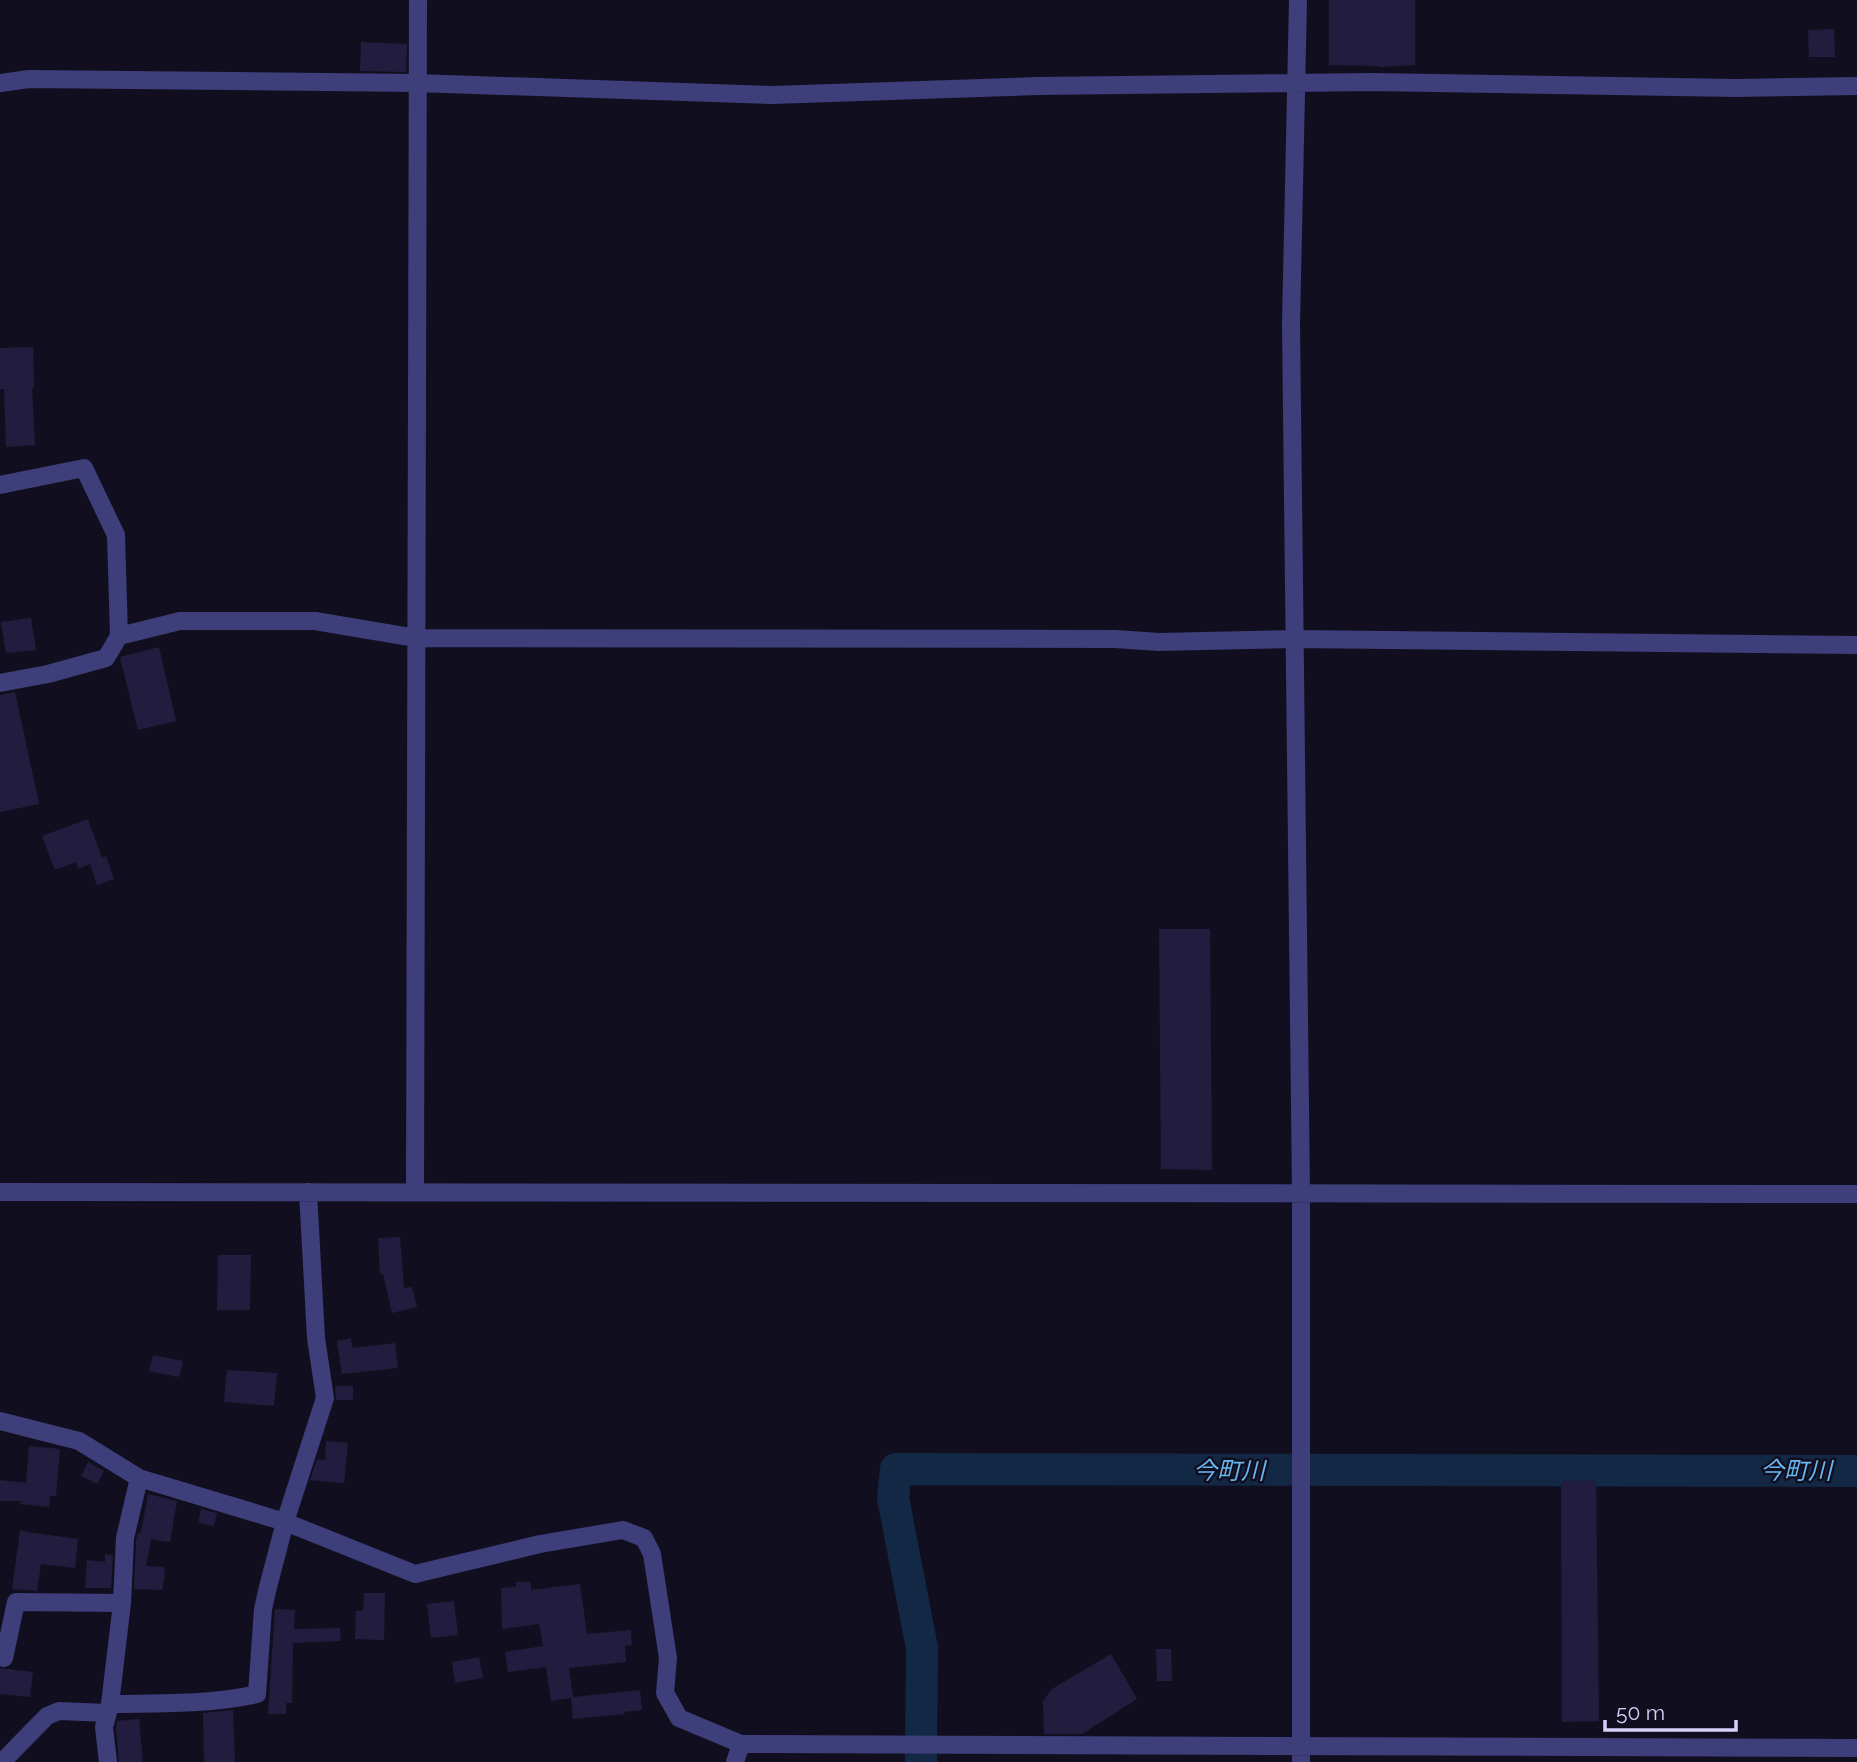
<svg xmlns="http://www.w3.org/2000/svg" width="1857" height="1762" viewBox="0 0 1857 1762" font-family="Raleway,'Noto Sans JP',sans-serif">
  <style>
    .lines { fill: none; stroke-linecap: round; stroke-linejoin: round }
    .river { stroke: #132844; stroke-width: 32 }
    .building { fill: #221d3e }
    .minor { stroke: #3e3e7a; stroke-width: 18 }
    .labels { text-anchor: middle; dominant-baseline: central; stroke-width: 5; stroke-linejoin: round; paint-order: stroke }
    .water-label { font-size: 24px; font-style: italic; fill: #69b7f1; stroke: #110f1f }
  </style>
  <rect width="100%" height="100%" fill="#110f1f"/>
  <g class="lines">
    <path class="river" d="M921 1762 922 1648 893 1498 896 1469 1857 1471"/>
  </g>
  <path class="building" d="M1329 0H1415V65L1379 67V66L1329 65Z
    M1834 29 1835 57H1809L1808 30Z
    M361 42 407 44 406 72 360 71Z
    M33 347 34 388H32L35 445 6 447 4 389H0V348Z
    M31 618 36 650 6 653 1 622Z
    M159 647 176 721 138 730 120 657Z
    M15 692 39 804 0 812V695Z
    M88 819 102 858 106 856 114 879 97 885 90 864 78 869 76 862 55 870 42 836Z
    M1159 929H1210L1212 1170 1161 1169Z
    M400 1237 404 1288 412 1287 417 1307 392 1313 383 1274H380L378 1238Z
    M218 1255H251L250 1310H217Z
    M351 1338 352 1348 395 1343 398 1368 342 1374 337 1341Z
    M153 1355 183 1361 179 1377 149 1371Z
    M227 1370 277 1373 274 1406 224 1402Z
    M335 1386H353V1400H336Z
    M326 1441 348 1443 344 1483 310 1480 317 1459 325 1460Z
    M29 1446 60 1449 56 1496H50L49 1507 20 1504 21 1501H0V1480L26 1483Z
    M88 1462 104 1471 97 1484 81 1476Z
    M1596 1480 1599 1721 1562 1722 1561 1481Z
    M148 1494 177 1501 170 1542 151 1539 146 1566 164 1567 165 1574 162 1590 134 1589 136 1540 138 1533H141Z
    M201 1509 217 1513 214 1526 198 1523Z
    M20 1531 78 1539 75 1568 41 1564 37 1591 12 1589Z
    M105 1554 113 1555 111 1588H85L87 1560 105 1562Z
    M516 1582H531V1590L580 1584 587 1634 631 1630 632 1645 625 1646 626 1662 569 1668 573 1697 640 1690 642 1710 624 1712 625 1714 573 1719 571 1698 551 1701 546 1667 508 1672 505 1652 543 1646 539 1624 502 1629 501 1588 516 1587Z
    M364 1593H385L384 1640 355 1639 356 1611H363Z
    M454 1601 458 1635 431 1638 427 1604Z
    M275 1609 295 1610 294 1629 340 1628 341 1641 293 1643 292 1703H286V1714H268Z
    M1156 1649H1171L1172 1681H1157Z
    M1111 1654 1137 1699 1082 1734H1044L1043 1701 1052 1689Z
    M479 1657 483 1678 455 1683 452 1662Z
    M0 1668 33 1672 30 1697 0 1694Z
    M233 1710 235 1762H204L203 1713Z
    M139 1719 143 1762H119L116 1728 117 1721Z"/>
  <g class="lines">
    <path class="minor" d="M1298 0 1291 324 1301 1193V1762
      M0 83 29 79 417 83 772 95 1037 86 1372 82 1736 88 1857 86
      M0 485 84 468 116 535 119 636 180 621H315L416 638 1115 639 1159 642 1296 639 1857 645
      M0 683 48 674 106 658 119 636
      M0 1192 1857 1194
      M415 1192 418 0
      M0 1421 79 1441 139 1478 285 1522 415 1574 540 1544 623 1530 644 1538 652 1554 668 1658 665 1693 679 1718 741 1744 1857 1748
      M4 1658 16 1602 122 1603
      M110 1704 122 1603 125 1538 139 1478
      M2 1762 47 1716 59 1711 108 1713
      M108 1762 104 1727 110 1704C159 1703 210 1705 257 1694L263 1609 268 1587 285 1522 325 1398 316 1338 308 1192
      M735 1762 741 1744"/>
  </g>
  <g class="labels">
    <g class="water-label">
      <text x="1229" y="1470">今町川</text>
      <text x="1796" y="1470">今町川</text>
    </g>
  </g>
  <path d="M1605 1720v10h131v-10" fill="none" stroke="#d4d1fb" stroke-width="3.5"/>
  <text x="1616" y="1720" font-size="21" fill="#d4d1fb" stroke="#110f1f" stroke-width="5" paint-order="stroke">50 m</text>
</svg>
